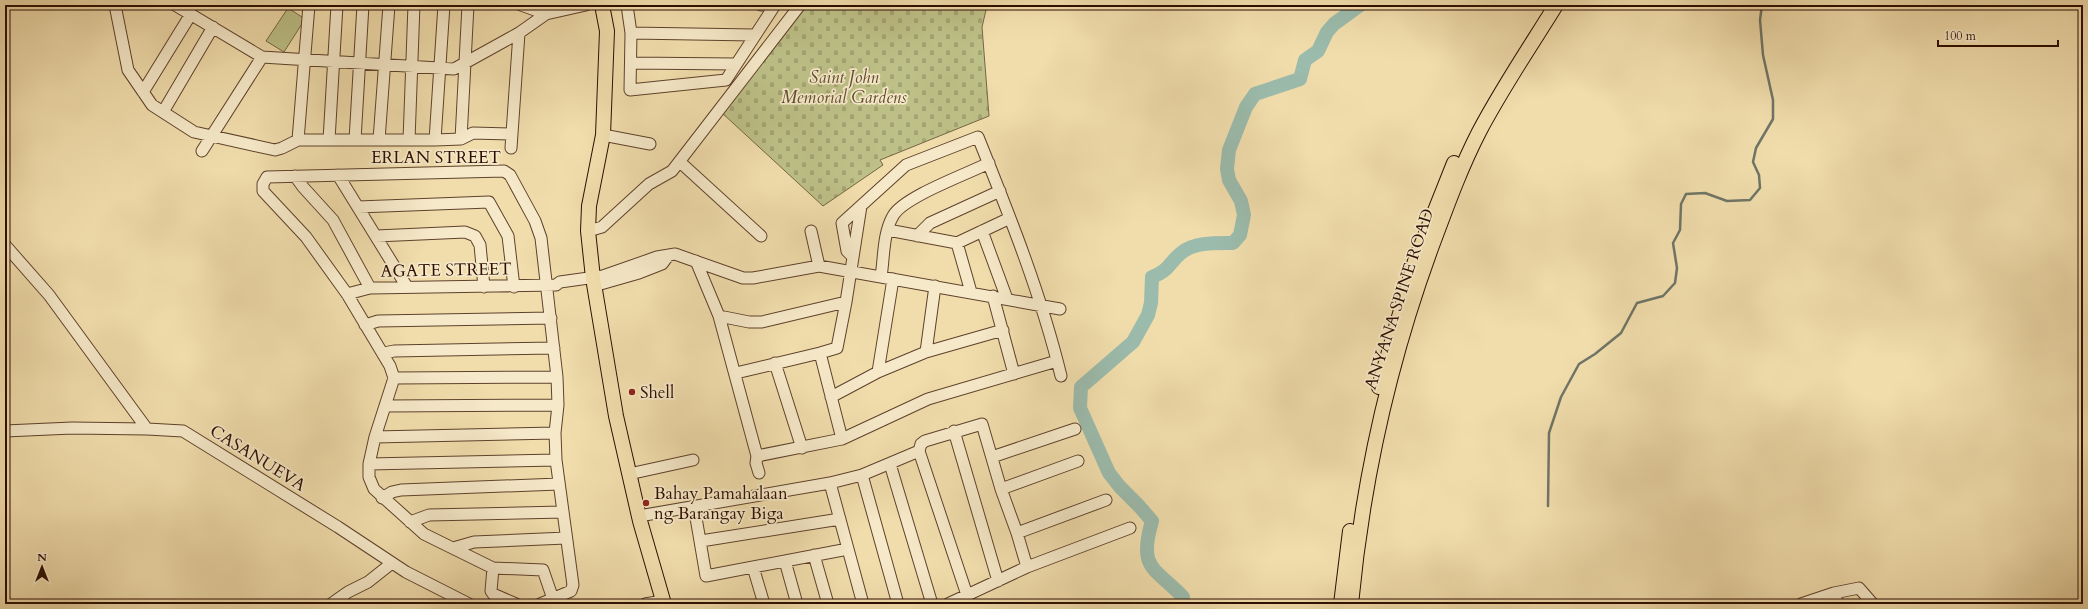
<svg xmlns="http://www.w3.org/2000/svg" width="2088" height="609" viewBox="0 0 2088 609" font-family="Cardo,serif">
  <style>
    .cemetery { fill: url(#cemetery-stones); stroke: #756644 }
    .garden { fill: #bdc087; stroke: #756644 }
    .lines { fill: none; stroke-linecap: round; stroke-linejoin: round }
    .stream { stroke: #6f7567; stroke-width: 2.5 }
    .river { stroke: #9bbbac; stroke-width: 14 }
    .minor-casing { stroke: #5e412b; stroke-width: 13 }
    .major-casing { stroke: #2d0d00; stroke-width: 16 }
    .minor { stroke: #f6e9c9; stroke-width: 11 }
    .major { stroke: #f1ddac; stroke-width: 14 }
    .poi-dot { fill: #8f2418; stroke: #f6e9c9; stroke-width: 1.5 }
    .labels { text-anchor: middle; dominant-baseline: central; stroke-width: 3.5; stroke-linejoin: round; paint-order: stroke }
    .park-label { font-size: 17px; font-style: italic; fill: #5f4c2f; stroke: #f6e9c9 }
    .street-label { font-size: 17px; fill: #2d0d00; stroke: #f6e9c9 }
    .poi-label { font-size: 17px; fill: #2d0d00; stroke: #f6e9c9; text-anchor: start }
  </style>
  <defs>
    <pattern id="cemetery-stones" width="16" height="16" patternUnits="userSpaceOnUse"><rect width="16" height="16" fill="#bdc087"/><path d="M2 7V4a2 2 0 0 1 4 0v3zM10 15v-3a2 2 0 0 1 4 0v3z" fill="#a3a473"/></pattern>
  </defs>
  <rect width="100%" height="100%" fill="#f1ddac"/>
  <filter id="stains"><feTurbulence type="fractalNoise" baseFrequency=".005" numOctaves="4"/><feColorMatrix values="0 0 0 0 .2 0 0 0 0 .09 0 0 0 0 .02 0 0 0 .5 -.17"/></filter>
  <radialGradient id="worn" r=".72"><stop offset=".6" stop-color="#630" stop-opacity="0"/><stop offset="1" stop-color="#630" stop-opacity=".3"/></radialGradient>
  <path class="cemetery" d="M802 5H971L986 10 982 27 989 116 880 160 883 165 823 206 721 112Z"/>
  <path class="garden" d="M288 8 305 19 284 52 266 41Z"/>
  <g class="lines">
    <path class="stream" d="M1548 506 1549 433 1561 397 1579 364 1595 354 1621 333 1637 303 1663 296 1675 283 1677 268 1673 243 1680 230 1681 204 1686 194 1705 193 1727 201 1750 200 1760 188 1759 175 1753 162 1756 148 1773 119V100L1763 55 1760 20 1762 5"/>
    <path class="river" d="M1184 604 1183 597C1154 567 1138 569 1152 521L1139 506 1120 487 1109 473 1080 408 1081 387 1133 342 1148 315 1151 303 1152 277C1169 271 1168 264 1181 253 1194 242 1216 243 1233 243L1240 235 1244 215 1241 201 1229 180 1227 169 1229 150 1246 107 1255 94 1300 79 1305 60 1318 51 1327 32 1334 24 1360 5"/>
    <defs>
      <path id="minor" d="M115 5 128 70 152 105 194 132 275 150 282 148 298 140H435L461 139 473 133 512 134
        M175 5 262 57 454 69 519 33 546 14 586 5
        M521 5 546 14
        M627 5 631 33 630 90 726 80 775 5
        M761 5H775
        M631 33 754 35
        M631 63 736 64
        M143 92 191 14
        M163 112 213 27
        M603 135 650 144
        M461 139 468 5
        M298 140 309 5
        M329 140 337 5
        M355 140 363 5
        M379 140 389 5
        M409 140 414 5
        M435 140 444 5
        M511 148 519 33
        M202 151 262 57
        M680 162 761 236
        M338 175 407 287
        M295 176 303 187 333 220 370 288
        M358 207 489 202 508 236 514 287
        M888 230 957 243
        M588 231 602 227 649 184 672 171 800 5
        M811 231 819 266
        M982 231 1007 299
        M376 236 465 232 475 236 480 245 484 287
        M917 236 930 223 1000 191
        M5 245 49 295 147 429
        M853 257 847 251 842 223 906 165 978 137C1009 214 1041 294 1061 376
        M696 261 719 316 757 456 842 439 928 399 1057 361
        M881 277C884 258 883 233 893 216 903 197 967 174 989 163
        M597 285 639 273 662 264 668 256
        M971 292 957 243 1010 218
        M347 294 370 288 556 285 560 282 603 276 657 257 675 254 743 278H753L819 266 1060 309
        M993 296 1014 374
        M719 316 749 322H762L846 302
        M365 325 378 321 551 318
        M926 352 935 286
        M384 353 394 351 554 348
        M820 353 842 439
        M775 363 802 448
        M878 372 893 279
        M736 373 820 353 837 348 846 302 861 206
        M394 378 557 377
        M831 397 878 372 926 352 1003 330
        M385 406 558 405
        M5 431 72 428 147 429 183 431 338 527 406 572 469 604
        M954 431 998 581
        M375 437 555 433
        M919 451 921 444 925 441 982 424 1001 489 1017 533 1027 567
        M757 456 756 463 759 473
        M992 457 1075 429
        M369 464 556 460
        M890 464 932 604
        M629 474 693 460
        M862 475 898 604
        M830 483 863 604
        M1001 489 1078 461
        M382 498 392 492 401 490 559 484
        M694 506 706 576 848 549
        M639 516 830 483 862 475 919 451 967 595
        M410 522 429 515 563 512
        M1017 533 1106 500
        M701 541 840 519
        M453 548 474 542 566 538
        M814 555 828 604
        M785 561 797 604
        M753 567 764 604
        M493 568 491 591 493 594 516 604
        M1834 593 1859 588 1873 604
        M331 604 348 592 368 582 392 563
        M540 604 571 591 573 585 556 460 555 433 558 405 557 377 541 238 535 221 510 175 504 171 267 177 263 184V191L306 237 347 294 390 366 394 378 375 437 369 464V477L374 489 424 534 493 568 543 570 553 599 554 604
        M645 604 663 601
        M948 604 1027 567 1130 528
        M1801 604 1834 593 1838 604"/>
      <path id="major" d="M602 5 607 31 603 135 589 206 588 231 593 278 616 416 640 521 664 604
        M1379 387 1415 261 1454 163
        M1341 604 1350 531
        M1351 604C1363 478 1391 354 1436 235 1449 200 1462 165 1479 132 1502 88 1530 47 1556 5"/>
    </defs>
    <use href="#minor" class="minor-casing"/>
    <use href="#major" class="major-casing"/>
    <use href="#minor" class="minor"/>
    <use href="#major" class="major"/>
  </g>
  <g class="poi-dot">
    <circle cx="632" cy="392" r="4"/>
    <circle cx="646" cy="503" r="4"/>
  </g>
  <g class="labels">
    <g class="park-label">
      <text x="844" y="77">Saint John<tspan x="844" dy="20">Memorial Gardens</tspan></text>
    </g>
    <g class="street-label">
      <text x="436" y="157">ERLAN STREET</text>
      <text transform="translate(446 270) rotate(-1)">AGATE STREET</text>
      <text transform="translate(1399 299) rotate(-72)">ANYANA SPINE ROAD</text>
      <text transform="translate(258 458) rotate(32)">CASANUEVA</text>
    </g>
    <g class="poi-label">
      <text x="640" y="392">Shell</text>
      <text x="654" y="493">Bahay Pamahalaan<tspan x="654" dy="20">ng Barangay Biga</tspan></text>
    </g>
  </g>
  <rect width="2088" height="609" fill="none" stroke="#f1ddac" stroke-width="20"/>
  <rect x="6" y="6" width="2076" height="597" fill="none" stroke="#2d0d00" stroke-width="2"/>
  <rect x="10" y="10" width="2068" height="589" fill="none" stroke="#2d0d00"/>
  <g transform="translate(42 567)" stroke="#f6e9c9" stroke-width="3" paint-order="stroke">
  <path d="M0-3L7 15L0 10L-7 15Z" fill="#2d0d00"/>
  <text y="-6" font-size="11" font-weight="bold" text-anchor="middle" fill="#2d0d00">N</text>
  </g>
  <path d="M1938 40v6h120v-6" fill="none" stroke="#2d0d00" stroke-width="2"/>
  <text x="1944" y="40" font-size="12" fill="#2d0d00" stroke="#f6e9c9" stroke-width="3" paint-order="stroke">100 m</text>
  <rect width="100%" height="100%" filter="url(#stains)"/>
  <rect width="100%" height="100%" fill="url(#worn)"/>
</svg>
